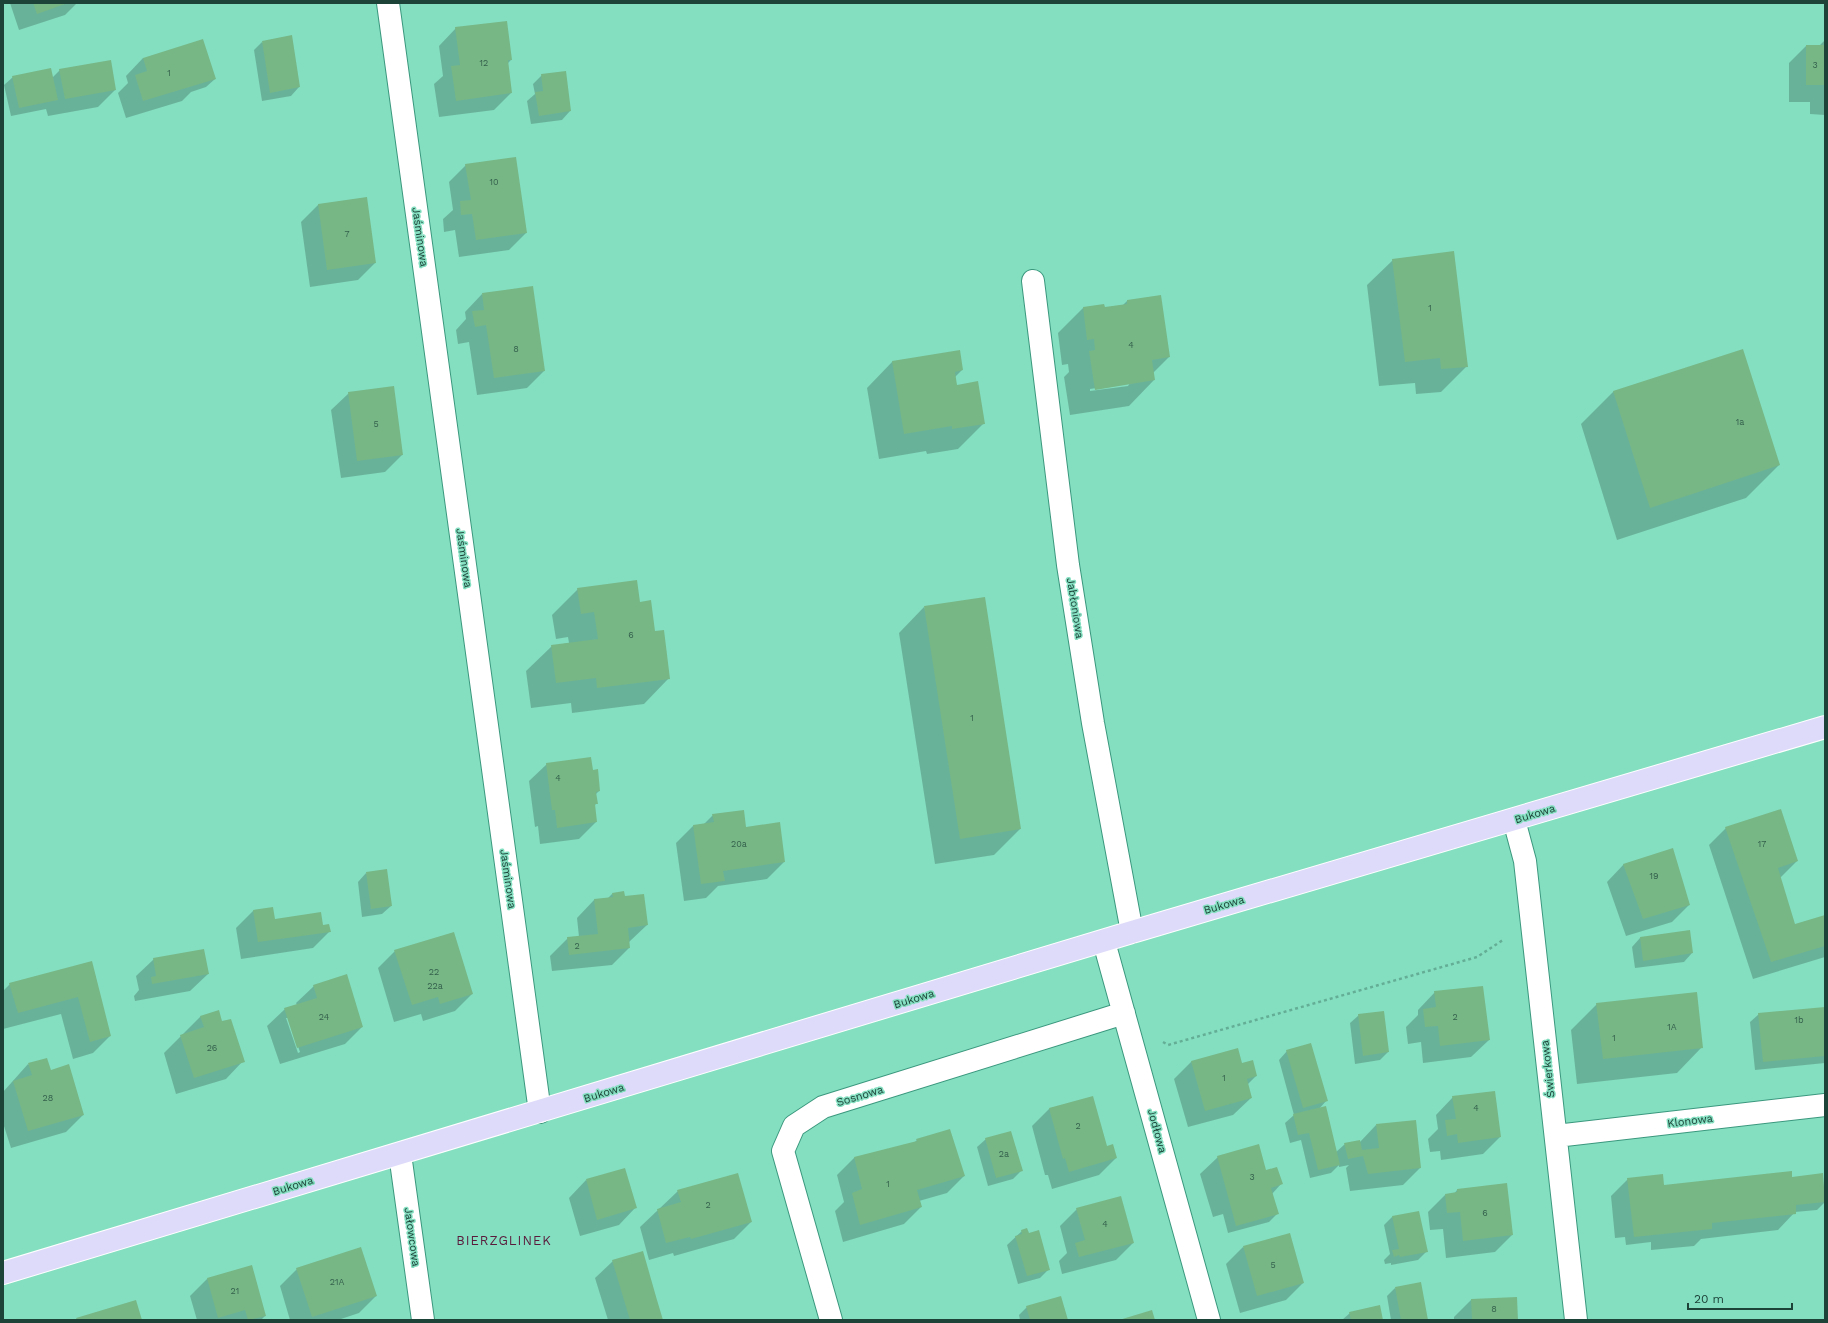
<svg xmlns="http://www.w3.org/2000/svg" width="1828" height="1323" viewBox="0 0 1828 1323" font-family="'Work Sans',sans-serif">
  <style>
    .shadow { fill: #0003; fill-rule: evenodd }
    .building { fill: #77b786 }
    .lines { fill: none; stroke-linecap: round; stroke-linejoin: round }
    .minor-casing { stroke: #3b987d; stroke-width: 24 }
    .major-casing { stroke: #fff; stroke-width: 24 }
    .path { stroke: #64ae96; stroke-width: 2.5; stroke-dasharray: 3 3; stroke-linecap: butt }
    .minor { stroke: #fff; stroke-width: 22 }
    .major { stroke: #dedafa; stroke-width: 22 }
    .labels { text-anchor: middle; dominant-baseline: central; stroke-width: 3; stroke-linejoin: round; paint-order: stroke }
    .number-label { font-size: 9px; fill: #34604c }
    .street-label { font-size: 11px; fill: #1d4338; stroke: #84dfc1 }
    .quarter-label { font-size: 13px; letter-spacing: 1px; fill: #591a3b; stroke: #84dfc1 }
  </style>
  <rect width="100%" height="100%" fill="#84dfc1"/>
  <path class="shadow" d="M10 3H77L65 15 19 30Z
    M456 28 511 60 507 64 511 93 494 110 439 117 434 84 443 76 439 46Z
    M1825 40V115L1810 114V102H1789V63L1806 46H1819Z
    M262 42 299 87 291 96 262 101 254 50Z
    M143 58 215 79 206 87 191 92 182 101 126 118 118 93 128 83 126 76Z
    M60 70 115 90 98 107 48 116 46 109 11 116 4 85 13 77 52 78Z
    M542 75 570 111 562 120 531 124 527 101 535 94 533 84Z
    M466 165 526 233 509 250 459 257 455 230 444 232 443 219 453 210 449 182Z
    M366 198 375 263 358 280 310 287 301 222 318 205Z
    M1393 260 1467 366 1441 392 1416 394 1415 383 1379 386 1367 285Z
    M482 294 544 371 527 388 477 395 469 342 458 344 456 330 466 319 465 312Z
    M1127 301 1169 357 1153 373 1154 380 1129 406 1070 415 1064 377 1069 372 1068 364 1062 365 1058 333 1083 308 1103 305 1104 308 1123 305ZM1130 383 1128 386 1090 391V389Z
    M959 351 962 370 955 377 956 386 984 423 958 449 927 454 926 451 879 459 867 388 892 362Z
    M1614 391 1779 465 1746 498 1617 540 1581 424Z
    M349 393 402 455 385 472 341 478 331 410Z
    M578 589 640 603 654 632 669 678 644 704 572 713 571 703 531 708 526 671 552 646 569 643 568 637 556 639 552 615Z
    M924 607 1020 829 994 855 935 864 899 633Z
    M547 764 592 771 599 791 595 795 596 804 594 806 596 822 579 839 540 844 538 826 535 827 529 781Z
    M713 815 745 828 784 862 767 879 718 886 706 898 684 901 676 843 693 826 703 825Z
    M1726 828 1797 861 1780 878 1794 925 1825 916V957L1753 979 1709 845Z
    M1624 864 1689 905 1672 922 1626 936 1607 882Z
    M366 873 391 906 382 914 362 917 358 882Z
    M612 894 624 897 647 925 629 942V948L612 965 552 971 550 956 568 938 579 937 577 918 594 900 607 899Z
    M272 908 274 920 322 926 330 931 313 948 241 959 236 928 253 911Z
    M1640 938 1692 953 1684 962 1635 968 1632 947Z
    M395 951 472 994 455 1011 423 1021 421 1014 394 1022 378 968Z
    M154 959 208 974 190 991 135 1001 134 996 139 990 136 976Z
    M91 963 110 1036 93 1053 73 1059 61 1014 3 1029V991L10 984Z
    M314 986 362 1027 345 1044 280 1064 267 1026 285 1009 297 1005 296 1003ZM286 1018H288L300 1052 298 1053Z
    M1435 992 1489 1040 1471 1057 1423 1063 1421 1042 1408 1044 1406 1027 1418 1015V1010Z
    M1597 1004 1702 1047 1677 1073 1577 1084 1571 1030Z
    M1825 1008V1063L1755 1070 1750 1022 1759 1014Z
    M1359 1015 1388 1052 1380 1060 1355 1064 1350 1023Z
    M201 1016 221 1023 243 1061 226 1079 176 1094 164 1053Z
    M1287 1051 1327 1100 1319 1109 1336 1152 1345 1144 1360 1142 1376 1125 1420 1168 1403 1185 1350 1191 1346 1168 1349 1165 1339 1167V1165L1331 1173 1310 1178 1301 1140 1290 1143 1285 1123 1294 1115 1279 1060Z
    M1191 1062 1242 1064 1256 1076 1247 1085 1251 1098 1233 1115 1188 1127 1174 1079Z
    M28 1064 83 1115 66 1132 11 1148 3 1123V1092Z
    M1092 1097 1106 1147 1116 1158 1099 1175 1052 1189 1048 1175H1045L1032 1126 1049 1109Z
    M1453 1097 1500 1137 1483 1154 1441 1160 1440 1151 1430 1152 1428 1139 1438 1129 1436 1115Z
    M986 1139 1021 1171 1013 1179 988 1186 977 1147Z
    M917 1140 964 1176 947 1193 919 1201 921 1207 904 1224 843 1242 835 1211 844 1202 837 1175 854 1158 914 1143Z
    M1218 1157 1266 1171 1281 1184 1272 1194 1278 1213 1269 1222 1228 1233 1223 1214 1213 1217 1200 1174Z
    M1822 1174 1825 1202 1817 1210 1795 1212 1778 1230 1701 1239 1694 1246 1651 1250V1242L1626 1245 1625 1237 1615 1238 1611 1196 1628 1179 1663 1186 1791 1178Z
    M586 1180 636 1207 619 1225 580 1236 569 1198Z
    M1457 1190 1512 1235 1495 1252 1446 1258 1443 1229 1430 1230 1428 1212 1445 1195 1454 1194Z
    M678 1191 751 1222 734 1239 674 1256 673 1253 649 1260 640 1227Z
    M1077 1209 1133 1243 1116 1260 1062 1274 1059 1261 1067 1253 1060 1226Z
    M1418 1212 1427 1251 1418 1260 1391 1265V1263L1385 1264 1384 1260 1390 1254 1384 1225 1392 1217Z
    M1022 1231 1049 1269 1040 1278 1018 1284 1007 1245Z
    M1243 1247 1303 1283 1286 1300 1240 1313 1226 1264Z
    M613 1261 662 1320H608L595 1278Z
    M251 1266 265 1316 261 1320H197L190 1296 207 1279Z
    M297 1269 376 1296 359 1313 338 1320H290L280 1286Z
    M1395 1288 1427 1320H1391L1387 1296Z
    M1516 1298 1517 1320H1454V1317L1471 1300Z
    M1027 1307 1067 1320H1020L1019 1315Z
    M1350 1313 1382 1320H1342Z"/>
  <path class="building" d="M33 3H68L37 14Z
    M507 21 512 60H508L512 93 456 101 451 66 460 65 455 27Z
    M292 35 300 87 270 93 262 41Z
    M203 39 216 79 143 101 135 75 147 71 143 58Z
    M1806 45H1825V85H1806Z
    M111 60 116 90 65 99 59 69Z
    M51 68 58 100 19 108 12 76Z
    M566 71 571 111 539 116 535 92 543 91 541 74Z
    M516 157 527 233 476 240 472 214 461 215 460 201 471 200 465 164Z
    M367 197 376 263 327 270 318 204Z
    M1454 251 1468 367 1441 369 1440 358 1405 362 1392 259Z
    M533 286 545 371 494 378 486 325 475 327 472 311 484 310 482 293Z
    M1161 295 1170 357 1152 360 1155 380 1095 390 1089 351 1095 350 1094 339 1087 340 1083 307 1104 304 1105 307 1127 304V300Z
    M1743 349 1780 465 1650 508 1613 391Z
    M960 350 963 370 955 372 957 385 978 381 985 424 952 429V426L904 434 892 361Z
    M394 386 403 455 357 461 348 392Z
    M637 580 640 602 651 600 655 631 664 630 670 679 597 688 596 678 556 683 551 645 598 639 594 612 581 614 577 588Z
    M985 597 1021 829 960 839 924 606Z
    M591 757 593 770 598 769 600 791 596 792 598 804H595L597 822 557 828 555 810H552L546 763Z
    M1781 809 1798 861 1778 868 1795 924 1825 915V946L1771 962 1725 827Z
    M744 810 746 827 780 822 785 862 723 871 725 881 701 884 693 825 714 822 712 814Z
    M1673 848 1690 905 1643 919 1623 864Z
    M387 869 392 906 371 909 366 872Z
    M624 891 625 896 644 894 648 925 628 928 630 948 569 955 567 937 598 934 594 899 613 897 612 893Z
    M273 907 275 919 321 912 323 925 329 924 331 932 258 942 253 910Z
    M1690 930 1693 953 1643 961 1640 937Z
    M454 932 473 994 440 1004 438 997 412 1005 394 950Z
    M204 949 209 974 152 984 151 977 156 976 153 958Z
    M92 961 111 1036 90 1042 78 997 18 1013 9 983Z
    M347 974 363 1027 297 1048 284 1008 317 998 313 985Z
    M1483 986 1490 1040 1440 1046 1438 1026 1425 1027 1423 1009 1436 1007 1434 991Z
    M1697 992 1703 1048 1603 1059 1596 1003Z
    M1825 1007V1056L1763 1062 1758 1013Z
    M219 1010 222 1021 231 1019 245 1062 194 1078 180 1035 204 1027 200 1016Z
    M1384 1011 1389 1052 1363 1056 1358 1014Z
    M1311 1043 1328 1101 1303 1108 1286 1050Z
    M1238 1048 1242 1063 1253 1060 1257 1076 1247 1079 1252 1098 1205 1111 1191 1061Z
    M47 1058 51 1070 69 1064 84 1115 28 1131 13 1081 32 1075 28 1063Z
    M1495 1091 1501 1137 1458 1143 1457 1134 1447 1136 1445 1120 1456 1119 1452 1096Z
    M1093 1096 1107 1146 1113 1144 1117 1158 1069 1172 1065 1158 1063 1159 1049 1108Z
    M1326 1106 1340 1165 1318 1170 1309 1133 1298 1135 1293 1114Z
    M1416 1120 1421 1168 1368 1174 1363 1156 1348 1159 1344 1143 1360 1140 1362 1150 1379 1148 1376 1124Z
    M950 1129 965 1176 917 1190 922 1207 860 1225 852 1193 862 1189 854 1157 917 1141 916 1139Z
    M1011 1131 1023 1171 996 1178 985 1138Z
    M1259 1144 1266 1170 1277 1167 1283 1184 1271 1188 1279 1214 1236 1226 1217 1156Z
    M625 1168 637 1208 597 1220 586 1179Z
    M1792 1171V1177L1823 1173 1825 1202 1796 1205V1214L1712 1223V1229L1634 1237 1627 1178 1663 1174 1664 1185Z
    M738 1173 752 1222 691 1239 690 1237 666 1243 657 1209 681 1202 677 1190Z
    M1507 1183 1513 1235 1463 1241 1460 1212 1447 1213 1445 1194 1457 1192V1189Z
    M1121 1196 1134 1243 1079 1257 1075 1243 1085 1240 1076 1208Z
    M1419 1211 1428 1252 1400 1257 1399 1255 1394 1257 1392 1250 1399 1249 1392 1216Z
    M1027 1228 1029 1233 1039 1230 1050 1270 1027 1276 1015 1236 1022 1234 1021 1230Z
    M1290 1233 1304 1283 1257 1296 1243 1246Z
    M361 1247 377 1296 312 1317 296 1268Z
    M643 1251 657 1300 663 1320H630L612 1260Z
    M252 1265 266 1316 248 1320 245 1310 218 1318 207 1278Z
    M1421 1282 1428 1320H1401L1395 1287Z
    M1061 1296 1068 1320H1030L1026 1306Z
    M1517 1297 1518 1320H1472L1471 1299Z
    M136 1300 142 1320H77L76 1318Z
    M1380 1305 1383 1320H1351L1349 1312Z
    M1152 1310 1155 1320H1119Z"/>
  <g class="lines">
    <defs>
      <path id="minor" d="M388 3 540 1112
        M1033 281 1068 565 1093 723 1132 932
        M1514 820 1525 861 1576 1320
        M1104 942 1209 1320
        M1556 1136 1825 1105
        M400 1154 423 1320
        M831 1320 783 1151 794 1126 823 1107 1124 1013"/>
      <path id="major" d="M3 1273 1132 932 1825 727"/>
    </defs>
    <use href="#minor" class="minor-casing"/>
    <use href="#major" class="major-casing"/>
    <path class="path" d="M1163 1042 1168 1045 1477 957 1503 940"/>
    <use href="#minor" class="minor"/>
    <use href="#major" class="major"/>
  </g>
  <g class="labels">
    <g class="number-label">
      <text x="484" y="63">12</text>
      <text x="1815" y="65">3</text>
      <text x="169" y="73">1</text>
      <text x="494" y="182">10</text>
      <text x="347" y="234">7</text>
      <text x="1430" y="308">1</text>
      <text x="1131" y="345">4</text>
      <text x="516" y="349">8</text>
      <text x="1740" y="422">1a</text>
      <text x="376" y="424">5</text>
      <text x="631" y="635">6</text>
      <text x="972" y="718">1</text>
      <text x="558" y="778">4</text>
      <text x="739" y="844">20a</text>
      <text x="1762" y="844">17</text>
      <text x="1654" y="876">19</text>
      <text x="577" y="946">2</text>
      <text x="434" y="972">22</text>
      <text x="435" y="986">22a</text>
      <text x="324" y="1017">24</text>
      <text x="1455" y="1017">2</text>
      <text x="1799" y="1020">1b</text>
      <text x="1672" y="1027">1A</text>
      <text x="1614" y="1038">1</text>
      <text x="212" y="1048">26</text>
      <text x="1224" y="1078">1</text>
      <text x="48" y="1098">28</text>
      <text x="1476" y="1108">4</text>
      <text x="1078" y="1126">2</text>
      <text x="1004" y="1154">2a</text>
      <text x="1252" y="1177">3</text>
      <text x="888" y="1184">1</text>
      <text x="708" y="1205">2</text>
      <text x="1485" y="1213">6</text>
      <text x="1105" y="1224">4</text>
      <text x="1273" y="1265">5</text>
      <text x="337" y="1282">21A</text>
      <text x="235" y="1291">21</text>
      <text x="1494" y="1309">8</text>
    </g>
    <g class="street-label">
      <text transform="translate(420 237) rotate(82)">Jaśminowa</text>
      <text transform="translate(464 558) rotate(82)">Jaśminowa</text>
      <text transform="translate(1075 608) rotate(81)">Jabłoniowa</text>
      <text transform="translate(1535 814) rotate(-17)">Bukowa</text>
      <text transform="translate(508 879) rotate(82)">Jaśminowa</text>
      <text transform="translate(1224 905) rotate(-16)">Bukowa</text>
      <text transform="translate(914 999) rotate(-17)">Bukowa</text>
      <text transform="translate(1548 1069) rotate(-96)">Świerkowa</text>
      <text transform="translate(604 1093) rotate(-17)">Bukowa</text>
      <text transform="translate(860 1096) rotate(-17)">Sosnowa</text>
      <text transform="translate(1690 1121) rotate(-7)">Klonowa</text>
      <text transform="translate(1157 1131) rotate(75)">Jodłowa</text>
      <text transform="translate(293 1186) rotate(-17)">Bukowa</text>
      <text transform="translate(412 1237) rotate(82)">Jałowcowa</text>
    </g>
    <g class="quarter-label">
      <text x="504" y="1240">BIERZGLINEK</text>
    </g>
  </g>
  <rect width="1828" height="1323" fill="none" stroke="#1d4338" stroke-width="8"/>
  <path d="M1688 1303v6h104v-6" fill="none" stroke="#1d4338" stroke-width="2"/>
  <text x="1694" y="1303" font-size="12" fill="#1d4338" stroke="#84dfc1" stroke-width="3" paint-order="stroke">20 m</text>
</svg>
